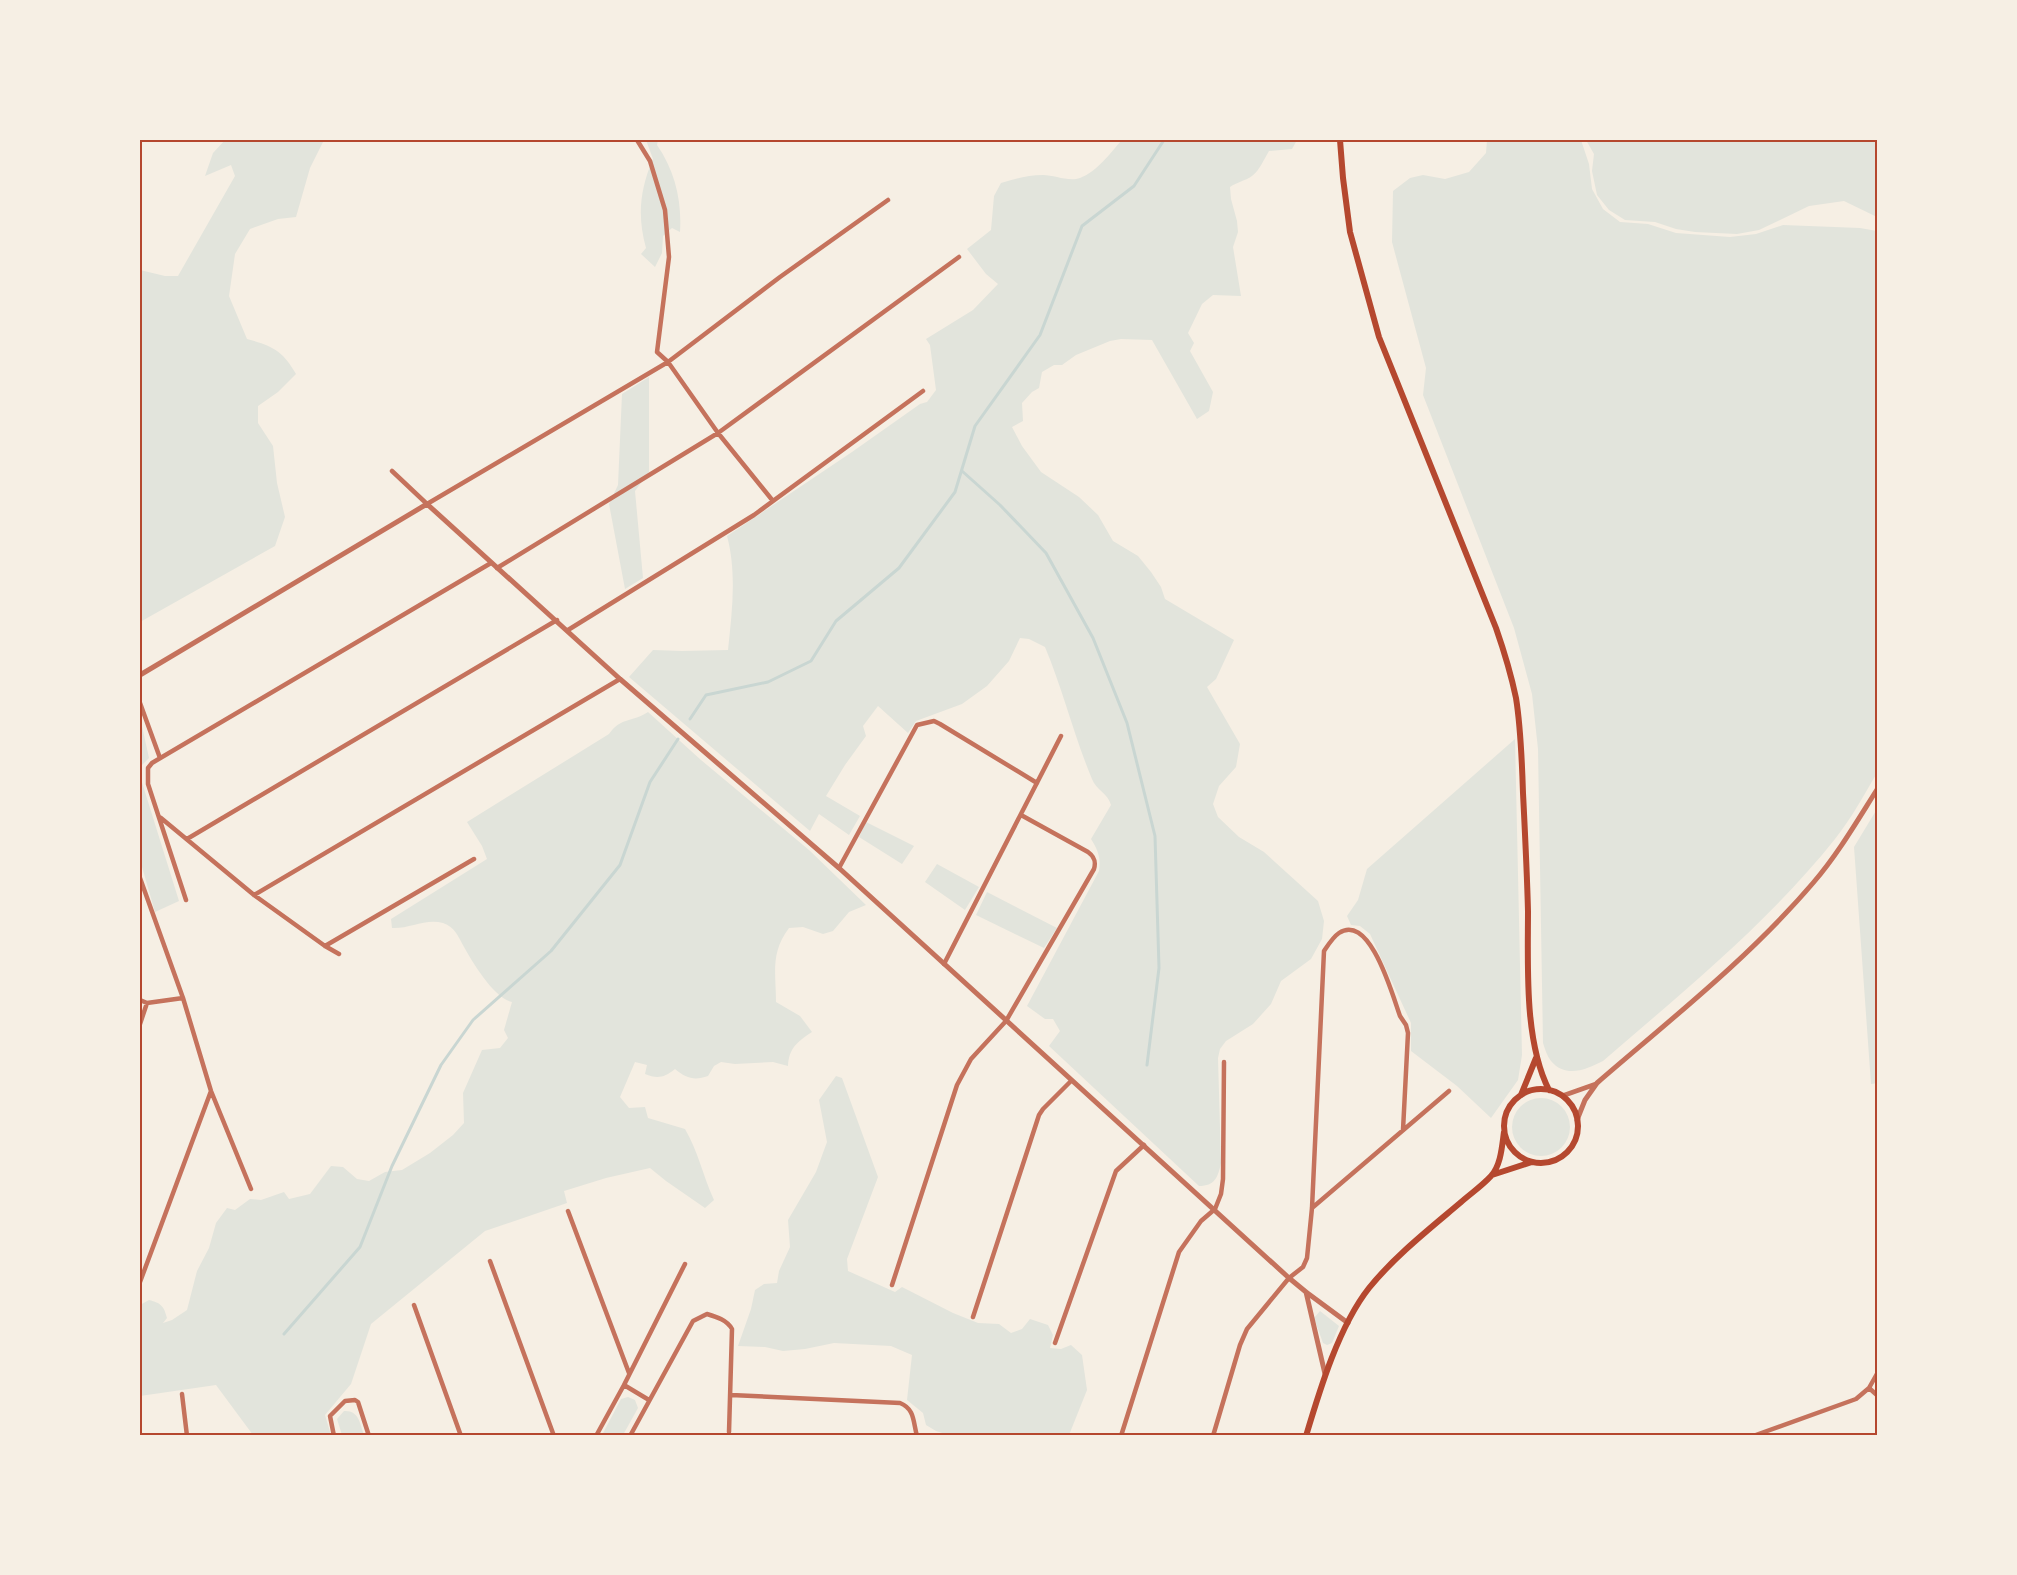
<svg xmlns="http://www.w3.org/2000/svg" width="2017" height="1575" viewBox="0 0 2017 1575" font-family="'Asap Condensed',sans-serif">
  <style>
    .green { fill: #e2e4dc }
    .lines { fill: none; stroke-linecap: round; stroke-linejoin: round }
    .stream { stroke: #c9d6d2; stroke-width: 3 }
    .minor { stroke: #c5725c; stroke-width: 4.5 }
    .tertiary { stroke: #c5725c; stroke-width: 5 }
    .secondary { stroke: #b5482f; stroke-width: 6 }
    .neatline { fill: none; stroke: #b5482f; stroke-width: 2 }
  </style>
  <rect width="100%" height="100%" fill="#f6efe4"/>
  <path class="green" d="M225 140H324L310 168 296 217 278 219 250 229 235 254 229 296 247 339C273 346 283 351 296 374L278 392 258 406V423L273 446 277 483 285 517 275 546 140 622V270L165 276H178L235 176 231 165 205 176 213 153Z
    M646 140H658L657 145C675 171 682 201 680 232L672 228 663 236 662 253 655 267 641 254 646 248C637 216 640 189 653 159Z
    M1122 140H1297L1292 149 1269 151C1264 159 1260 170 1252 176 1245 181 1237 182 1230 187L1231 199 1237 221 1238 232 1233 247 1241 296 1213 295 1202 304 1188 333 1194 343 1190 351 1213 392 1209 411 1197 419 1152 340 1121 339 1110 341 1076 355 1062 365H1054L1042 372 1039 388 1032 392 1022 403 1023 421 1012 427 1022 446 1041 472 1079 497 1098 515 1113 541 1138 556 1151 572 1161 587 1165 599 1234 640 1216 679 1207 687 1240 744 1236 767 1219 786 1213 804 1218 817 1239 837 1264 852 1318 901 1324 921 1322 939 1311 959 1281 981 1271 1004 1253 1024 1226 1041 1220 1049 1218 1058 1221 1163C1218 1177 1215 1186 1199 1186L1049 1046 1060 1031 1053 1019H1045L1027 1006 1099 871C1101 858 1098 850 1091 839L1111 805C1108 793 1096 790 1092 779 1074 736 1063 690 1045 647L1029 639 1020 638 1009 661 987 686 962 704 916 721 908 733 878 706 863 726 866 736 845 765 826 796 860 816 849 835 819 814 810 831 629 677 653 650 682 651 728 650C732 612 737 573 727 536L852 452 920 404 927 402 936 390 930 345 926 339 973 310 998 284 986 274 967 249 991 230 994 196 1001 183C1015 179 1028 175 1043 175 1054 175 1069 182 1080 178 1098 171 1110 153 1122 140Z
    M1487 140H1581L1589 164 1592 189 1603 209 1620 222 1648 224 1676 233 1730 237 1756 234 1783 225 1860 228 1877 231V773C1864 795 1851 819 1835 839 1768 923 1684 991 1603 1061 1587 1069 1566 1079 1551 1061 1547 1056 1545 1049 1543 1043L1538 749 1532 694 1514 628 1423 395 1426 368 1392 242 1393 191 1410 178 1423 175 1445 179 1469 172 1486 153Z
    M1586 140H1877V217L1844 201 1809 206 1759 230 1737 234 1695 232 1676 229 1655 222 1625 220 1609 210 1597 195 1592 171 1594 154Z
    M649 377V472L635 491 643 578 625 589 609 504 618 485 622 394Z
    M648 712 701 760 809 850 866 905 849 912 833 931 823 934 803 927 789 928C770 953 776 974 776 1002L800 1016 812 1032C797 1042 789 1048 788 1066L773 1062 735 1064 721 1062 714 1066 708 1076C694 1081 686 1078 675 1069 664 1078 657 1079 645 1074L647 1065 635 1062 620 1097 629 1108 645 1107 648 1118 685 1129C698 1151 703 1176 714 1200L705 1208 666 1181 650 1168 606 1178 564 1191 567 1203 485 1231 371 1324 351 1384 325 1415 331 1435H253L216 1385 140 1396V1305L149 1300C161 1303 164 1306 167 1318L163 1323 172 1320 187 1310 197 1271 209 1248 216 1223 227 1208 235 1210 250 1199 261 1200 284 1192 289 1199 310 1194 331 1166 343 1167 357 1179 369 1181 385 1172 402 1170 430 1153 453 1135 464 1123 463 1093 482 1050 500 1048 508 1038 504 1030 512 1002C494 998 473 963 464 947 458 936 455 927 443 923 426 918 409 929 392 928L391 919 487 859 482 846 467 822 609 734C622 716 632 723 648 712Z
    M140 717 149 758 140 767V773Z
    M1515 739 1522 1055 1518 1080 1491 1118 1457 1086 1411 1051V1023L1370 934 1360 926 1351 925 1347 916 1358 900 1367 869Z
    M140 776 179 901 155 912 140 860Z
    M1877 809 1878 1083 1871 1084 1854 847Z
    M866 822 914 846 902 864 859 837Z
    M937 864 979 887 965 910 925 882Z
    M987 892 1057 928 1044 948 976 915Z
    M836 1076 842 1078 878 1177 847 1259 848 1271 895 1292 902 1287 953 1313 978 1323 999 1324 1011 1333 1022 1329 1030 1319 1048 1325 1053 1335 1050 1348 1061 1349 1071 1345 1082 1355 1087 1390 1069 1435 952 1436 936 1431 926 1425 923 1413 907 1400 912 1355 891 1346 834 1343 805 1349 783 1351 765 1347 738 1346 751 1309 755 1290 764 1284 777 1283 779 1271 790 1247 788 1220 816 1172 827 1142 819 1100Z
    M1512 1127a29 29 0 1 1 58 0a29 29 0 1 1-58 0Z
    M1320 1311 1339 1326 1332 1343 1327 1345 1323 1343 1314 1318Z
    M628 1397 635 1400 638 1408 623 1435H602L621 1399Z
    M344 1411C359 1410 360 1424 364 1435H342L337 1419Z"/>
  <g class="lines">
    <path class="stream" d="M962 471 1000 505 1046 553 1093 638 1127 723 1155 836 1159 968 1147 1065
      M690 719 706 695 768 682 811 661 836 621 899 568 955 492 975 426 1040 335 1082 226 1134 186 1164 140
      M284 1334 360 1247 392 1166 441 1065 473 1020 551 951 620 865 650 782 678 739"/>
    <path class="minor" d="M637 140 650 161 665 210 669 257 657 352 668 362 718 433 773 501
      M392 471 427 504 668 362 780 277 888 200
      M497 568 718 433 959 257
      M568 630 754 515 923 391
      M140 703 160 758
      M161 818 254 895 325 946 339 954
      M187 839 557 620
      M839 868 917 725 934 721 940 724 1037 783
      M140 878 183 998 211 1091 251 1189
      M254 895 620 679
      M186 900 148 784V768L152 763 491 563
      M325 946 474 859
      M944 964 1061 736
      M140 1000 147 1003 183 998
      M140 1024 147 1003
      M1312 1208 1449 1091
      M568 1211 629 1373
      M490 1261 554 1436
      M140 1282 211 1091
      M892 1285 957 1085 971 1059 1006 1021 1094 869C1096 862 1095 857 1088 852L1021 815
      M414 1305 461 1436
      M973 1317 1039 1115 1043 1109 1071 1081
      M1055 1343 1116 1171 1144 1145
      M624 1385 649 1400
      M1869 1388 1878 1396
      M182 1394 187 1436
      M731 1395 900 1403C915 1409 913 1422 917 1436
      M334 1436 330 1416 345 1401 355 1400 358 1402 369 1436
      M596 1436 624 1385 685 1264
      M630 1436 693 1321 707 1314C717 1317 727 1320 732 1329L729 1432
      M1121 1436 1179 1252 1201 1221 1215 1209 1221 1194 1223 1179 1224 1062
      M1213 1436 1240 1345 1247 1329 1289 1278 1303 1267 1307 1258 1312 1208 1324 951C1328 945 1333 937 1339 933 1370 912 1393 997 1400 1016L1406 1025 1408 1033 1403 1130
      M1753 1436 1856 1399 1869 1388 1878 1372"/>
    <path class="tertiary" d="M140 675 427 504 620 679 839 868 1289 1278 1306 1292 1348 1323
      M1562 1096 1596 1084
      M1577 1120 1585 1100 1597 1083C1671 1019 1749 958 1813 883 1838 854 1857 821 1878 788
      M1306 1292 1325 1374"/>
    <path class="secondary" d="M1340 140 1343 178 1350 232 1379 337 1496 628C1504 651 1511 674 1516 698 1521 729 1522 761 1523 793 1525 833 1527 872 1528 911 1528 966 1524 1041 1549 1090
      M1504 1126a37 37 0 1 1 74 0a37 37 0 1 1-74 0Z
      M1521 1095 1536 1058
      M1492 1175 1532 1162
      M1306 1436C1320 1389 1339 1326 1369 1288 1395 1256 1428 1230 1460 1203 1470 1194 1482 1186 1491 1176 1501 1165 1502 1146 1504 1132"/>
  </g>
  <rect width="2017" height="1575" fill="none" stroke="#f6efe4" stroke-width="282"/>
  <rect x="141" y="141" width="1735" height="1293" class="neatline"/>
</svg>
